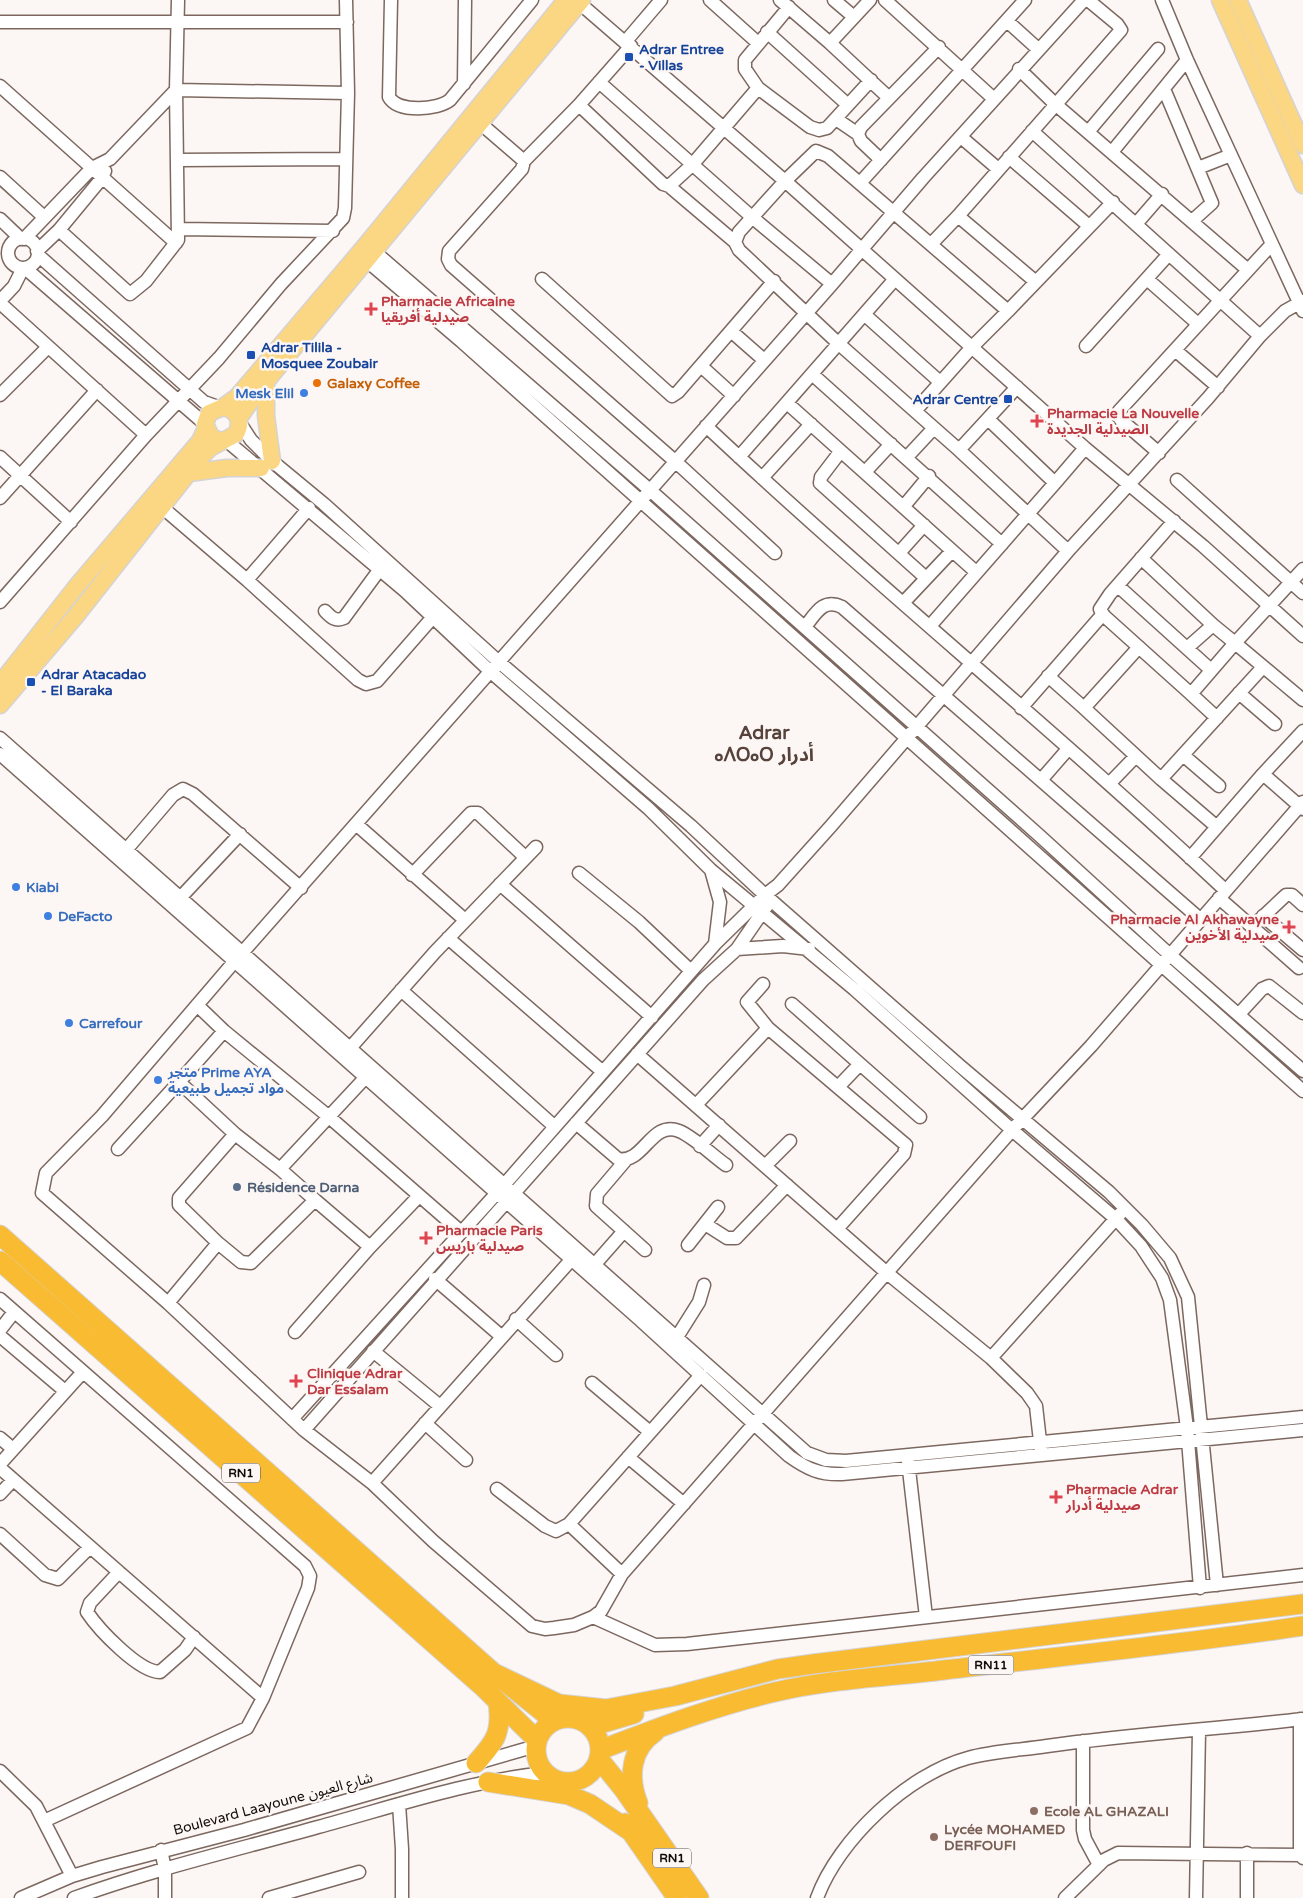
<svg xmlns="http://www.w3.org/2000/svg" width="1303" height="1898" viewBox="0 0 1303 1898" font-family="'Varela Round','Noto Sans Arabic','Noto Sans Tifinagh',sans-serif">
  <style>
    .lines { fill: none; stroke-linecap: round; stroke-linejoin: round }
    .minor-casing { stroke: #7d6860; stroke-width: 15 }
    .major-casing { stroke: #d5d3d3; stroke-width: 19 }
    .highway-casing { stroke: #d5d3d3; stroke-width: 21 }
    .minor { stroke: #fff; stroke-width: 12 }
    .major { stroke: #fbd683; stroke-width: 16 }
    .highway { stroke: #f9bb31; stroke-width: 19 }
    .transit-dot { fill: #1a4fb4; stroke: #fcf7f5; stroke-width: 2 }
    .health-dot { fill: #e0444e; stroke: #fcf7f5; stroke-width: 2 }
    .food-dot { fill: #e8710a; stroke: #fcf7f5; stroke-width: 2 }
    .shop-dot { fill: #3f7fe0; stroke: #fcf7f5; stroke-width: 2 }
    .service-dot { fill: #5c6f8a; stroke: #fcf7f5; stroke-width: 2 }
    .education-dot { fill: #8d6e63; stroke: #fcf7f5; stroke-width: 2 }
    .labels { text-anchor: middle; dominant-baseline: central; stroke-width: 5; stroke-linejoin: round; paint-order: stroke }
    .shield { fill: #fcf7f5; stroke: #59524f; stroke-width: 1 }
    .shield-label { font-size: 12px; font-weight: bold; fill: #130b08 }
    .transit-label { font-size: 14px; font-weight: bold; fill: #164399; stroke: #fcf7f5; text-anchor: start }
    .health-label { font-size: 14px; font-weight: bold; fill: #be3a42; stroke: #fcf7f5; text-anchor: start }
    .food-label { font-size: 14px; font-weight: bold; fill: #c56008; stroke: #fcf7f5; text-anchor: start }
    .shop-label { font-size: 14px; font-weight: bold; fill: #366cbe; stroke: #fcf7f5; text-anchor: start }
    .service-label { font-size: 14px; font-weight: bold; fill: #4e5e75; stroke: #fcf7f5; text-anchor: start }
    .street-label { font-size: 14px; fill: #130b08; stroke: #fcf7f5 }
    .education-label { font-size: 14px; font-weight: bold; fill: #785e54; stroke: #fcf7f5; text-anchor: start }
    .district-label { font-size: 19px; font-weight: bold; fill: #56423b; stroke: #fcf7f5 }
  </style>
  <rect width="100%" height="100%" fill="#fcf7f5"/>
  <g class="lines">
    <defs>
      <path id="minor" d="M391 0 389 97C398 113 438 110 450 100L532 0
        M576 0 785 181 1085 448 1203 546 1303 636
        M710 0 758 43
        M780 0 830 43 888 97
        M834 0 854 17
        M885 0 994 99
        M1084 0 923 178 832 284 234 962 102 1116 46 1173 42 1193 168 1303 304 1430 372 1483 433 1541 532 1626 545 1629 554 1628 574 1625 593 1617 601 1611 622 1574 1012 1130 1091 1046 1303 802
        M1162 0 1187 60 1303 311
        M1007 21 1038 49
        M0 22H347
        M767 32 848 105
        M626 41 661 0
        M830 43 870 0
        M1019 69 1054 103 1248 270
        M599 82 753 218 832 284
        M464 84 465 0
        M0 86 176 243
        M758 88 745 69V60L789 7
        M1164 89 1212 203 1192 221
        M579 105 663 184 669 186 692 165 758 88 810 127 819 130 827 128 871 80
        M473 117 524 161 579 105 631 46
        M836 119 858 134
        M1032 131 1260 336
        M1088 132 1158 49
        M961 137 997 168
        M1112 152 1187 60
        M1009 157 1089 226
        M178 160 346 159
        M881 160 861 141 858 134 861 127 939 47
        M524 161 522 169 449 251 448 259 451 265 676 462 775 553
        M1198 168 1231 155
        M0 177 44 217
        M860 183 1025 0
        M669 186 735 242
        M0 219 21 239
        M1136 224 1162 194
        M178 229 333 231
        M59 230 130 294 146 281 178 240 176 90 178 0
        M8 253a15 15 0 1 1 30 0a15 15 0 1 1-30 0Z
        M24 239 92 168 110 159 176 90 348 93
        M935 240 958 216
        M368 246 651 491 1041 837 1170 955 1303 1071
        M37 251 59 230 102 178 105 171
        M38 255 204 402 218 407
        M360 255 461 341 1303 1091
        M25 268 205 424
        M542 279 672 396 678 392 774 281
        M1147 279 1198 324
        M1036 282 958 216 1121 30 1117 24 1088 0
        M0 301 14 286 23 268
        M0 303 146 435
        M1008 311 1113 202
        M865 315 940 382
        M731 331 764 360
        M1086 346 1169 254
        M1175 350 1218 387
        M701 366 734 396
        M812 374 1002 544
        M0 395 48 347
        M787 403 976 572
        M915 411 972 347 1008 311 828 156 816 151 785 181 739 232 735 242 739 250 839 344 959 450 1068 551
        M988 419 1055 483 1085 448
        M240 423 251 440 272 461 324 504 499 662 691 826 765 895 960 1066 1109 1192 1142 1225 1170 1258 1188 1297 1217 1585
        M706 426C875 585 1056 731 1225 890
        M227 441 405 591 491 672 648 808 711 870 854 989 1012 1130 1116 1219 1141 1246 1162 1278 1170 1300 1187 1428 1200 1588
        M959 450 1017 387
        M840 452 821 477 820 483 926 578
        M1159 453 1121 420 1118 416 1119 411 1272 244
        M0 457 71 522
        M739 457 895 279
        M907 457 933 429
        M865 472 891 444
        M762 478 811 424
        M1177 480 1303 593
        M0 498 97 390
        M904 506 929 476
        M163 508 247 580 358 680 366 684 377 681 433 617
        M1174 521 1110 594 1100 609 1102 614 1191 694 1235 643 1213 625 1187 648
        M899 553 924 525
        M1141 558 1213 625
        M1303 569 1235 643 1303 700
        M247 580 309 508
        M1118 586 1211 670
        M0 602 146 435 219 358 281 284 343 218 345 208 348 93 346 0
        M903 603 952 551
        M325 611C331 617 335 622 344 618L380 569
        M930 626 1055 483
        M805 627C816 613 823 598 842 607L1200 919
        M1139 647 1084 708 1161 779
        M1048 676 1084 708
        M1239 693 1275 724
        M1191 694 1217 718
        M1021 708 1103 614
        M1303 731 1263 774 1303 809
        M0 738 807 1453 826 1460 846 1461 1303 1417
        M0 754 639 1319 789 1456C807 1469 820 1475 842 1474L1303 1430
        M1183 755 1219 786
        M1041 780 1068 749
        M1109 784 1135 757
        M356 824 465 920
        M1217 827 1161 779 1263 667
        M126 850 173 795 183 789 193 794 301 888
        M1190 858 1263 774
        M711 870 720 902 715 944
        M579 873 639 922 691 971
        M412 875 471 813H478L525 857
        M500 884 652 1017
        M180 898 240 834
        M1219 898 1299 968
        M1263 916 1303 950
        M1252 927 1286 895H1292L1303 905
        M448 938 603 1072
        M737 949 783 946 809 949
        M763 984 747 1002 768 1028 906 1145 904 1154 837 1229
        M401 990 554 1126
        M792 1004 920 1117
        M197 1005 224 1031 328 1116 460 1231
        M1239 1014 1262 989 1269 986 1303 1013
        M224 1031 179 1082 235 1134
        M351 1047 435 952 536 847
        M637 1054 887 1273 991 1358 1027 1393 1036 1406 1041 1450
        M838 1087 859 1065
        M696 1105 768 1028
        M576 1123 618 1159C644 1164 651 1120 679 1131 694 1137 713 1156 726 1165
        M700 1146 719 1125
        M118 1149 179 1082
        M625 1161 597 1194 596 1206 645 1250
        M765 1166 790 1141
        M315 1200 370 1247 419 1196
        M705 1224 727 1238H736L787 1185
        M218 1243 179 1205V1198L235 1134 280 1169
        M688 1245 718 1207
        M595 1264 624 1231
        M435 1279 501 1336
        M0 1299 305 1566 310 1576 308 1588 263 1698 247 1728 44 1821
        M168 1303 218 1243 241 1262 251 1263 315 1200 280 1169 365 1078
        M516 1319 556 1355
        M0 1330 14 1312
        M295 1332 370 1247
        M0 1336 65 1391
        M677 1337 699 1302 704 1285
        M373 1351 440 1406
        M991 1358 1120 1214
        M592 1383 650 1432
        M292 1419 496 1194 715 944 765 895 778 885 831 826 1068 551 1208 398 1260 336 1285 311 1303 301
        M425 1423 466 1460
        M304 1430 703 980 737 949 768 904
        M0 1438 13 1449
        M628 1457 684 1504
        M908 1461 926 1617
        M0 1464 82 1373
        M0 1468 263 1698
        M372 1483 571 1260
        M497 1489 545 1526 556 1531 569 1524 701 1375
        M0 1494 13 1480
        M569 1524 622 1574
        M0 1534 45 1575 58 1579 90 1547
        M119 1572 90 1603 87 1612C99 1630 139 1672 160 1672L185 1650 194 1637
        M593 1617 655 1645 687 1644 1303 1575
        M1300 1719V1855L1303 1858
        M1083 1741V1830L1085 1839 1099 1865
        M0 1771 36 1806 72 1876
        M399 1804 402 1849V1898
        M161 1850 165 1869V1898
        M1247 1853V1898
        M21 1898 72 1876 102 1867 244 1830 536 1746
        M74 1898C154 1869 236 1850 318 1827 392 1807 468 1781 545 1773
        M269 1898 359 1872
        M817 1898C838 1840 908 1774 968 1758 993 1751 1021 1750 1047 1746 1132 1734 1218 1729 1303 1719
        M1065 1898 1104 1860 1118 1853 1303 1855
        M1196 1898 1199 1731"/>
      <path id="major" d="M1220 0 1303 185
        M1238 0 1303 145
        M266 382V416L272 461
        M223 407 237 397 366 245 566 0
        M239 418 255 395 582 0
        M189 473 227 468H261
        M0 684 76 587 200 441 206 428
        M0 705 75 617 201 457 210 448 236 434C243 421 237 410 223 407L209 413 205 424 211 437 221 441"/>
      <path id="highway" d="M0 1235 494 1673 554 1721
        M0 1261 482 1686 537 1740
        M494 1673 559 1704 606 1709 675 1696 778 1669 813 1664 1303 1604
        M536 1750a32 32 0 1 1 64 0a32 32 0 1 1-64 0Z
        M590 1727 634 1714
        M600 1750C658 1728 715 1706 775 1692 830 1679 888 1677 944 1670 1063 1656 1184 1644 1303 1626
        M599 1759 624 1790 699 1898
        M476 1763C496 1741 502 1732 498 1702
        M488 1782 569 1795 590 1804 633 1833
        M638 1803C628 1777 630 1749 655 1732
        M625 1823 677 1898"/>
    </defs>
    <use href="#minor" class="minor-casing"/>
    <use href="#major" class="major-casing"/>
    <use href="#highway" class="highway-casing"/>
    <use href="#minor" class="minor"/>
    <use href="#major" class="major"/>
    <use href="#highway" class="highway"/>
  </g>
  <g class="transit-dot">
    <rect x="624" y="52" width="10" height="10" rx="2.5"/>
    <rect x="246" y="350" width="10" height="10" rx="2.5"/>
    <rect x="1003" y="394" width="10" height="10" rx="2.5"/>
    <rect x="26" y="677" width="10" height="10" rx="2.5"/>
  </g>
  <g class="health-dot">
    <path d="M368.5 301.5h5v5h5v5h-5v5h-5v-5h-5v-5h5z"/>
    <path d="M1034.5 413.5h5v5h5v5h-5v5h-5v-5h-5v-5h5z"/>
    <path d="M1286.5 919.5h5v5h5v5h-5v5h-5v-5h-5v-5h5z"/>
    <path d="M423.5 1230.5h5v5h5v5h-5v5h-5v-5h-5v-5h5z"/>
    <path d="M293.5 1373.5h5v5h5v5h-5v5h-5v-5h-5v-5h5z"/>
    <path d="M1053.5 1489.5h5v5h5v5h-5v5h-5v-5h-5v-5h5z"/>
  </g>
  <circle class="food-dot" cx="317" cy="383" r="5"/>
  <g class="shop-dot">
    <circle cx="304" cy="393" r="5"/>
    <circle cx="16" cy="887" r="5"/>
    <circle cx="48" cy="916" r="5"/>
    <circle cx="69" cy="1023" r="5"/>
    <circle cx="158" cy="1080" r="5"/>
  </g>
  <circle class="service-dot" cx="237" cy="1187" r="5"/>
  <g class="education-dot">
    <circle cx="1034" cy="1811" r="5"/>
    <circle cx="934" cy="1837" r="5"/>
  </g>
  <g class="labels">
    <g class="shield">
      <rect x="222" y="1463.5" width="38" height="19" rx="4"/>
      <rect x="968.5" y="1655.5" width="45" height="19" rx="4"/>
      <rect x="653" y="1848.5" width="38" height="19" rx="4"/>
    </g>
    <g class="shield-label">
      <text x="241" y="1473">RN1</text>
      <text x="991" y="1665">RN11</text>
      <text x="672" y="1858">RN1</text>
    </g>
    <g class="transit-label">
      <text x="639" y="49">Adrar Entree<tspan x="639" dy="16">- Villas</tspan></text>
      <text x="261" y="347">Adrar Tilila -<tspan x="261" dy="16">Mosquee Zoubair</tspan></text>
      <text x="998" y="399" text-anchor="end">Adrar Centre</text>
      <text x="41" y="674">Adrar Atacadao<tspan x="41" dy="16">- El Baraka</tspan></text>
    </g>
    <g class="health-label">
      <text x="381" y="301">Pharmacie Africaine<tspan x="381" dy="16">صيدلية أفريقيا</tspan></text>
      <text x="1047" y="413">Pharmacie La Nouvelle<tspan x="1047" dy="16">الصيدلية الجديدة</tspan></text>
      <text x="1279" y="919" text-anchor="end">Pharmacie Al Akhawayne<tspan x="1279" dy="16">صيدلية الأخوين</tspan></text>
      <text x="436" y="1230">Pharmacie Paris<tspan x="436" dy="16">صيدلية باريس</tspan></text>
      <text x="307" y="1373">Clinique Adrar<tspan x="307" dy="16">Dar Essalam</tspan></text>
      <text x="1066" y="1489">Pharmacie Adrar<tspan x="1066" dy="16">صيدلية أدرار</tspan></text>
    </g>
    <g class="food-label">
      <text x="327" y="383">Galaxy Coffee</text>
    </g>
    <g class="shop-label">
      <text x="294" y="393" text-anchor="end">Mesk Elil</text>
      <text x="26" y="887">Kiabi</text>
      <text x="58" y="916">DeFacto</text>
      <text x="79" y="1023">Carrefour</text>
      <text x="168" y="1072">متجر Prime AYA<tspan x="168" dy="16">مواد تجميل طبيعية</tspan></text>
    </g>
    <g class="service-label">
      <text x="247" y="1187">Résidence Darna</text>
    </g>
    <g class="street-label">
      <text transform="translate(273 1804) rotate(-15)">Boulevard Laayoune شارع العيون</text>
    </g>
    <g class="education-label">
      <text x="1044" y="1811">Ecole AL GHAZALI</text>
      <text x="944" y="1829">Lycée MOHAMED<tspan x="944" dy="16">DERFOUFI</tspan></text>
    </g>
    <g class="district-label">
      <text x="764" y="733">Adrar<tspan x="764" dy="22">ⴰⴷⵔⴰⵔ أدرار</tspan></text>
    </g>
  </g>
</svg>
